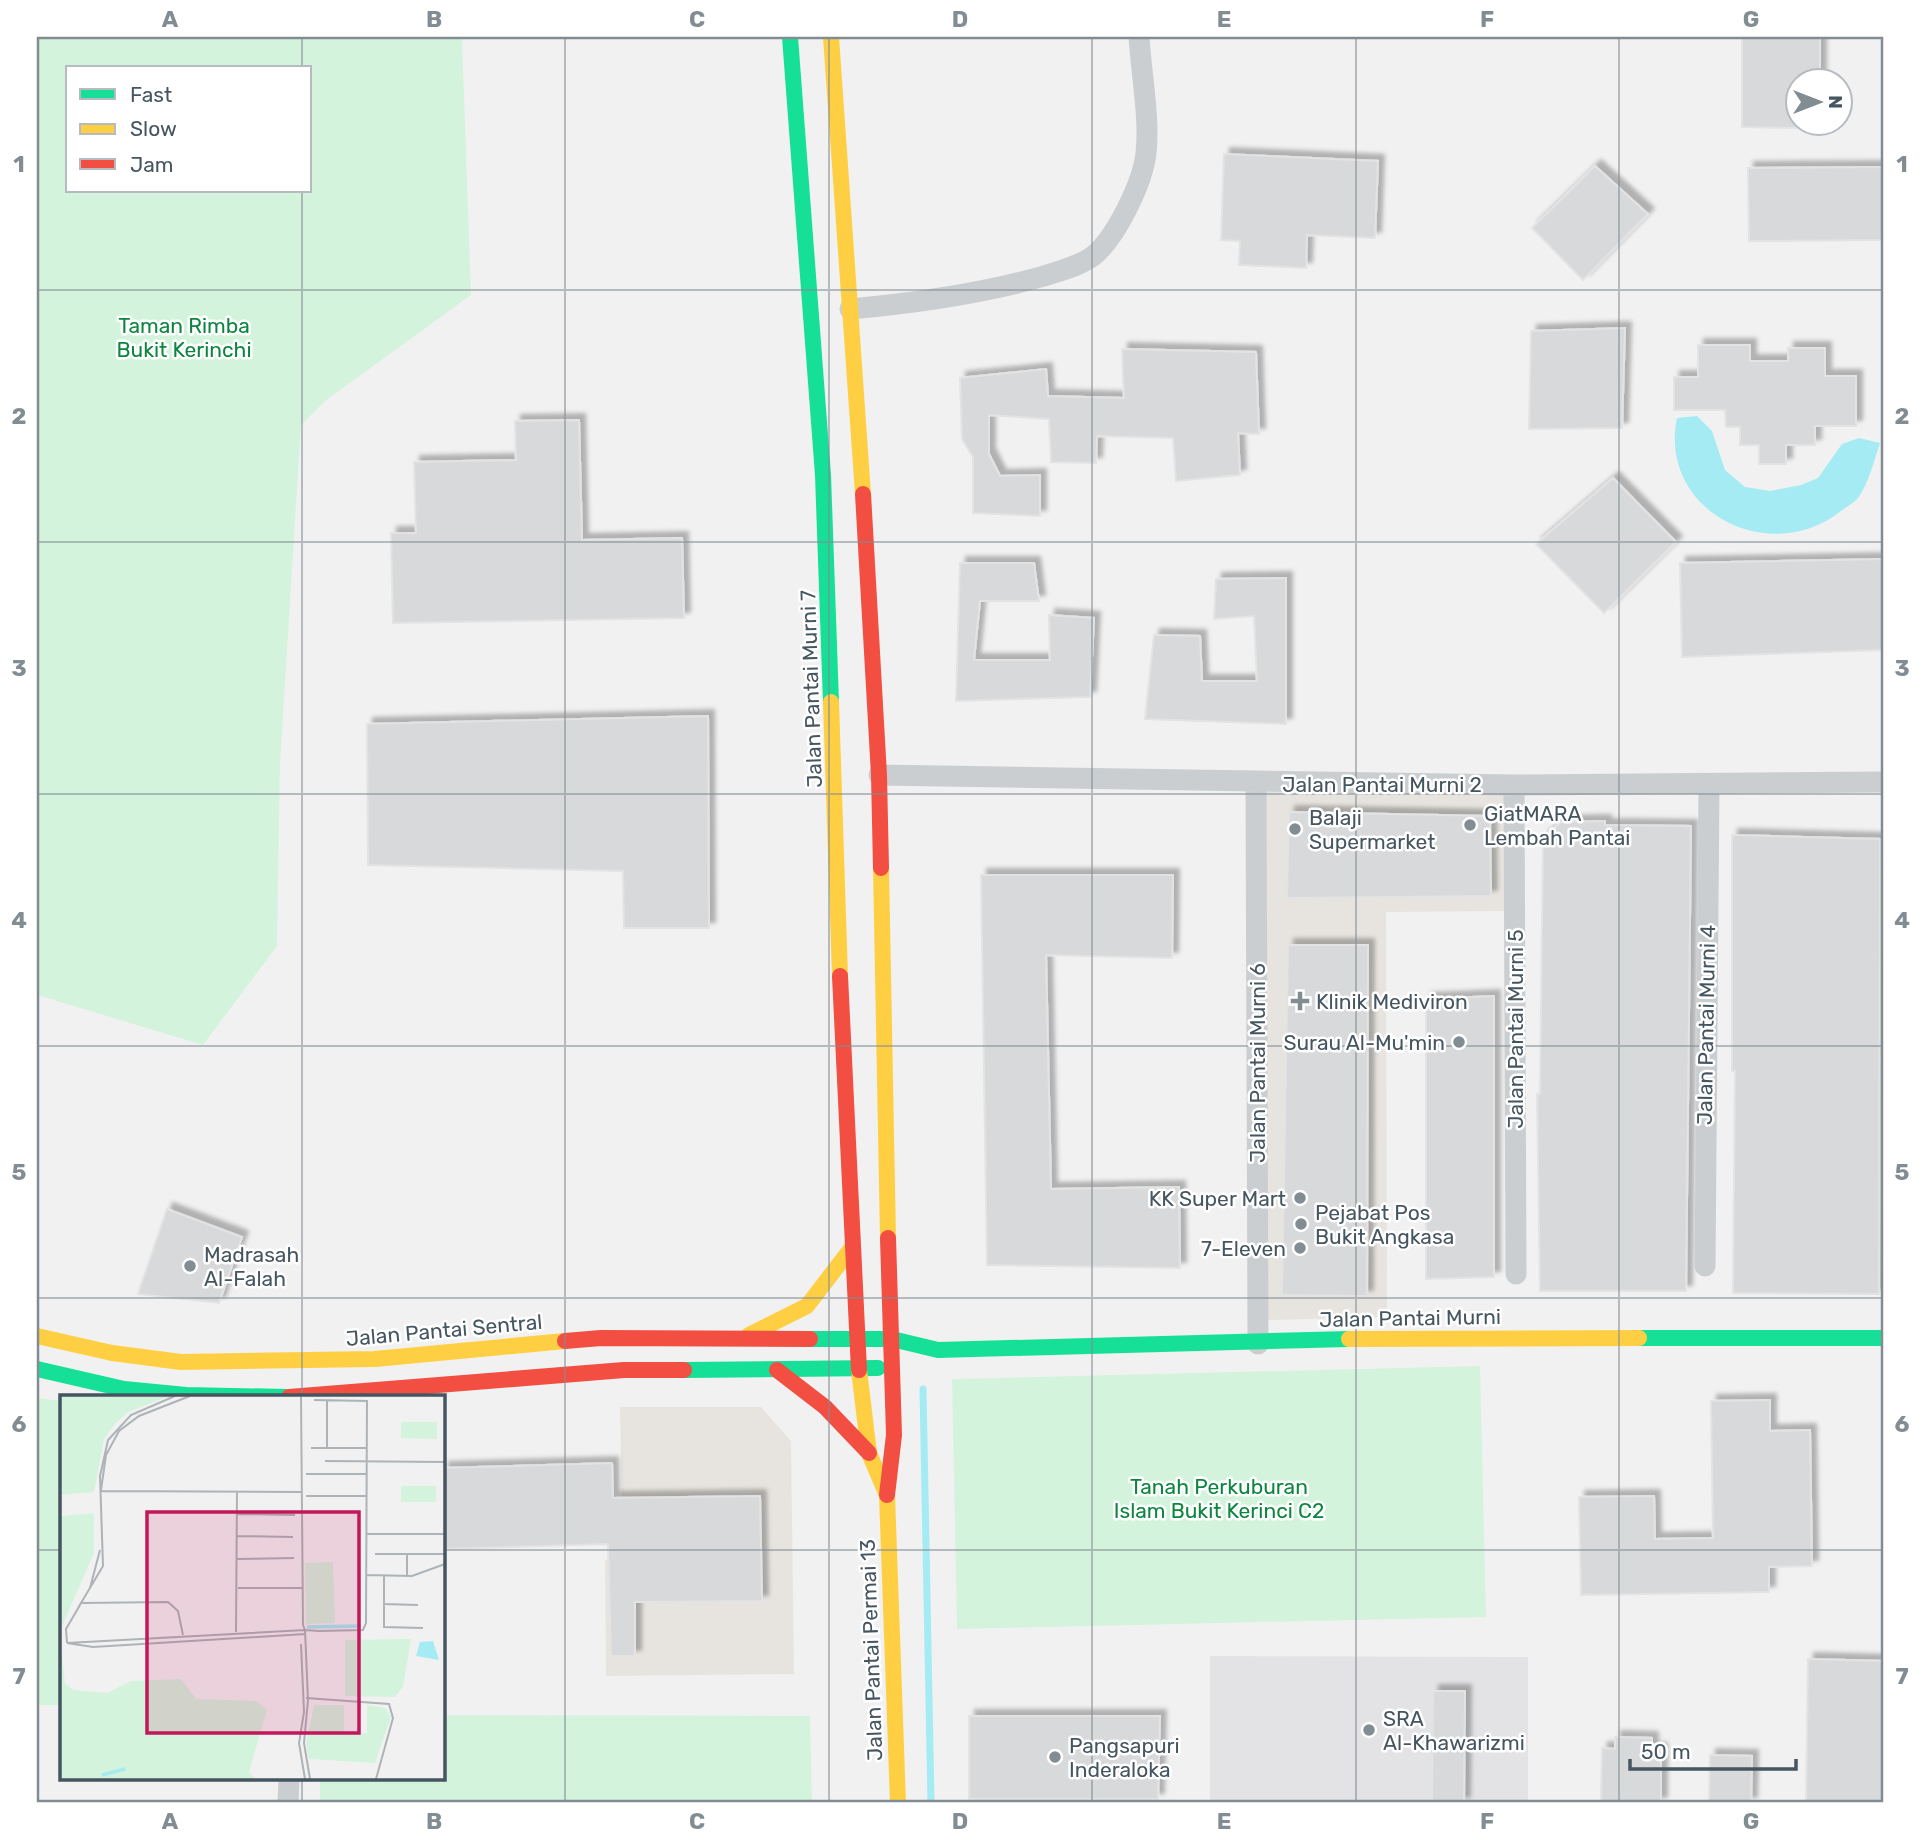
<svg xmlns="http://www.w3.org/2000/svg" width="1921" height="1840" viewBox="0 0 1921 1840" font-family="Rubik,sans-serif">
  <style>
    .commercial { fill: #e7e4df }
    .education { fill: #e3e2e4 }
    .green { fill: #d4f3dd; fill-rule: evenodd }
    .water { fill: #a4ebf4 }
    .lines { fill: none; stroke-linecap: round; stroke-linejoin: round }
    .stream { stroke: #a4ebf4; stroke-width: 7 }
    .building { fill: #d8d9da; stroke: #e3e3e4; stroke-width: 2; filter: url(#shadow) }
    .street { stroke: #cbced1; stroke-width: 21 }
    .fast { stroke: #16e098; stroke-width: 16 }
    .slow { stroke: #ffcf43; stroke-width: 16 }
    .jam { stroke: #f24e42; stroke-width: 16 }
    .grid { fill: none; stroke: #828c93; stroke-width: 2; stroke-opacity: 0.55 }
    .poi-dot { fill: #828c93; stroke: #fff; stroke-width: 2.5 }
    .labels { text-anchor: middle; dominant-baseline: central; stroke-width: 5; stroke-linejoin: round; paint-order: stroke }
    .park-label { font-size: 21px; fill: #0c863f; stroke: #fff }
    .street-label { font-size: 21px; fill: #465661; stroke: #fff }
    .poi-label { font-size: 21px; fill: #465661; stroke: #fff; text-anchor: start }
    .inset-river { fill: none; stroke: #a4ebf4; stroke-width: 3.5 }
    .inset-road { fill: none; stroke: #adb3b7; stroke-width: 2 }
    .view { fill: #c2185b; fill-opacity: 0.15; stroke: #c2185b; stroke-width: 3.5 }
    .inset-edge { fill: none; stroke: #465661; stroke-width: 3.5 }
    .neatline { fill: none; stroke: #828c93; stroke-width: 2.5 }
    .grid-label { font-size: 23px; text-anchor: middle; font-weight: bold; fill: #828c93 }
  </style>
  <defs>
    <filter id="shadow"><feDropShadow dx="6" dy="-6" stdDeviation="2" flood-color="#0004"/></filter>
  </defs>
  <rect width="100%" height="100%" fill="#f2f1f1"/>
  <path class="commercial" d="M1265 792 1506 794 1507 911 1386 912 1387 1317 1267 1320Z
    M620 1407H761L791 1441 794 1674 606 1676 605 1560 623 1558Z"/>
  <path class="education" d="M1210 1656 1528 1657V1803H1210Z"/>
  <path class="green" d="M37 37H462L471 295 325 401 301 425 280 763 277 946 203 1045 37 995ZM68 68H310V191H68Z
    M1480 1366 1486 1617 957 1629 952 1379Z
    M37 1398 61 1401V1705H37Z
    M443 1715 810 1716 812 1803H320V1779H443Z"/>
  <path class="water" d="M1697 416 1712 431 1725 470 1745 487 1770 491 1801 485 1818 478 1842 444 1859 438 1880 443C1874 460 1869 483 1858 498 1854 503 1846 507 1841 511 1769 568 1658 511 1677 418Z"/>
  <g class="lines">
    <path class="stream" d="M923 1389 931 1803"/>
  </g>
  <path class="building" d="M1742 37H1820V80H1798V128L1742 127Z
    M1224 154 1378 161 1375 238 1307 235 1306 268 1239 265 1240 241 1221 240Z
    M1595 166 1648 214 1583 280 1532 228Z
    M1884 167V240L1749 241 1748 168Z
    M1625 328 1622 428 1529 429 1531 331Z
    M1698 345H1750V361H1788V348H1825V376H1856V426H1815V445H1786V464H1759V445H1740V427H1726L1725 410H1674V377H1698Z
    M1122 349 1256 352 1259 434 1238 433 1240 475 1176 481 1173 438 1097 436 1096 463 1051 462 1049 419 989 415V454L1000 476 1040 475V516L973 513V457L962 439 960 378 1046 369 1048 396 1124 398Z
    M579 420 582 540 682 538 684 618 393 623 391 533H416L414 462 516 460 515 421Z
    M1613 478 1676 542 1604 613 1536 544Z
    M1884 559V650L1682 657 1680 563Z
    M960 563H1034L1039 601H980L974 660H1050L1049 615 1094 618 1090 697 956 701Z
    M1286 578V724L1145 719 1154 635 1200 636 1202 681H1257L1254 616 1214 619 1216 579Z
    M708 716 709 928H624L623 871 368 865 367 724Z
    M1289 812 1490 816 1491 896 1287 898Z
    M1605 821V825L1691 826 1686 1291H1540L1537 1094H1540L1543 838 1561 822Z
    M1732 835 1880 839 1879 1294 1733 1293 1735 1071H1732Z
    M981 875H1173L1172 958 1046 955 1051 1189 1179 1187 1180 1268 987 1265Z
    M1288 945H1368L1367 1296 1282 1295Z
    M1494 996V1277L1426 1279V999Z
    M167 1209 242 1237 219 1303 138 1294Z
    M1770 1400V1431L1810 1430 1812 1566 1769 1567V1592L1581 1595 1579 1497 1654 1496 1655 1539 1713 1538 1711 1401Z
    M612 1463 613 1498 760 1496 762 1601 635 1602V1656H611L608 1544 443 1549V1468Z
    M1808 1659 1884 1661V1803H1806Z
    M1433 1691H1465L1464 1803H1432Z
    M969 1716H1160L1158 1799H969Z
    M1615 1737 1652 1738V1749H1661V1803H1601L1602 1748 1615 1749Z
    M1710 1755 1752 1756 1751 1803H1709Z"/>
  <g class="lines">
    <path class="street" d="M850 309C916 303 981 294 1044 276 1059 271 1080 266 1093 256 1116 238 1143 182 1146 153 1150 119 1141 72 1139 37
      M879 775 1514 785 1884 782
      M1256 783 1258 1344
      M1514 785 1516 1274
      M1705 1266 1709 784
      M288 1803 289 1779"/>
    <path class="fast" d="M790 37 823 475 831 702
      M1639 1338H1884
      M810 1339H892L938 1350 1349 1339
      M37 1369 124 1389 186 1395 287 1397
      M684 1370 878 1368"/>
    <path class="slow" d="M831 37 863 494
      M831 702 840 976
      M881 868 888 1238
      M749 1335 807 1306 853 1246
      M37 1336 112 1353 181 1362 375 1359 565 1341
      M1349 1339 1639 1338
      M859 1370 869 1453 886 1493
      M887 1495 898 1803"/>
    <path class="jam" d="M863 494 879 775 881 868
      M840 976 859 1370
      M565 1341 601 1338 810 1339
      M777 1370 825 1407 869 1453
      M289 1397 624 1370H684
      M887 1495 894 1435 888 1238"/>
  </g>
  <path class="grid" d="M302 37V68M565 37V1803M829 37V1803M1092 37V1803M1356 37V1803M1619 37V1803M302 191V1397M37 290H1884M37 542H1884M37 794H1884M37 1046H1884M37 1298H1884M37 1550H61M443 1550H1884M302 1779V1803"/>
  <g class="poi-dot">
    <circle cx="1470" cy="825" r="7"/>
    <circle cx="1295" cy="829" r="7"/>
    <path d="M1296.5 990.5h7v7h7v7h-7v7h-7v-7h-7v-7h7z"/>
    <circle cx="1459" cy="1042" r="7"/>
    <circle cx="1300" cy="1198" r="7"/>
    <circle cx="1301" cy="1224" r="7"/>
    <circle cx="1300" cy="1248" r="7"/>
    <circle cx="190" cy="1266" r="7"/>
    <circle cx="1369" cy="1730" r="7"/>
    <circle cx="1055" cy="1757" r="7"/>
  </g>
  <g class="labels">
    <g class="park-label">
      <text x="184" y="325">Taman Rimba<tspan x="184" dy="24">Bukit Kerinchi</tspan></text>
      <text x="1219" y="1486">Tanah Perkuburan<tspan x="1219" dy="24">Islam Bukit Kerinci C2</tspan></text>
    </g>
    <g class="street-label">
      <text transform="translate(811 689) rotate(-92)">Jalan Pantai Murni 7</text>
      <text x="1382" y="784">Jalan Pantai Murni 2</text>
      <text transform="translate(1706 1025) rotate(-89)">Jalan Pantai Murni 4</text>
      <text transform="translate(1515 1029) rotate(-90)">Jalan Pantai Murni 5</text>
      <text transform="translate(1257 1063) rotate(-90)">Jalan Pantai Murni 6</text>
      <text transform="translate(1410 1318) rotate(-1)">Jalan Pantai Murni</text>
      <text transform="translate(444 1330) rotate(-5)">Jalan Pantai Sentral</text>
      <text transform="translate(871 1650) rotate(-92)">Jalan Pantai Permai 13</text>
    </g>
    <g class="poi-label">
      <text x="1484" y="813">GiatMARA<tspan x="1484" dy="24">Lembah Pantai</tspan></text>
      <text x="1309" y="817">Balaji<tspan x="1309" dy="24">Supermarket</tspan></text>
      <text x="1316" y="1001">Klinik Mediviron</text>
      <text x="1445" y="1042" text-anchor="end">Surau Al-Mu'min</text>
      <text x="1286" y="1198" text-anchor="end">KK Super Mart</text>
      <text x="1315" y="1212">Pejabat Pos<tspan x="1315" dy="24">Bukit Angkasa</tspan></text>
      <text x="1286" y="1248" text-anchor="end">7-Eleven</text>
      <text x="204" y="1254">Madrasah<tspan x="204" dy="24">Al-Falah</tspan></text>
      <text x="1383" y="1718">SRA<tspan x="1383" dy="24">Al-Khawarizmi</tspan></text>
      <text x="1069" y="1745">Pangsapuri<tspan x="1069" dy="24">Inderaloka</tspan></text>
    </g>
  </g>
  <g transform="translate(60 1395)">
    <rect width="385" height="385" fill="#f2f1f1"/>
    <path d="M0 1H109L68 17 55 29 44 44 34 97 0 100ZM341 27H377V44L341 43ZM341 91H376V107H341ZM0 116 2 121 34 118V158L0 236ZM273 167 275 228 246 229 245 168ZM0 239 5 289 14 295 47 298 71 286 121 284 136 304 196 306 207 315 189 377 195 384H0ZM351 244 343 292 335 302 285 301V245ZM254 310H284V339L307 338V310L325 313 331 322 315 368 249 364 246 349Z" fill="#d4f3dd"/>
    <path d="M373 246 379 265 356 261 360 247Z" fill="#a4ebf4"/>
    <path class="inset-river" d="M247 232 301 231M42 380 65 374"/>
    <path class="inset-road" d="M241 1 243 230M267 52V6M251 53H307M265 66 385 67M246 79H307M41 95 46 60 59 36 79 21 130 1M41 96 241 97M246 101H307M177 119 235 120M307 139H385M177 141 233 142M315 159H385M347 159V181M177 164 234 163M307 180 352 181 385 169M324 181V232L363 233M30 193 40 155M178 193H242M21 208 108 207 118 216 123 240M323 209 358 210M18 213 43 171 40 81 48 45 71 20 115 1M243 230 245 235 259 236 303 235 306 228 307 6 254 5M176 237 177 97M7 248 245 235 248 305 244 348 250 384M7 248 33 252 245 239M7 248 6 234 20 210M241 249 244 317 239 348 245 384M246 303 329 309 333 323 316 384"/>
    <path class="view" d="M87 117H299V338H87Z"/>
    <rect width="385" height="385" class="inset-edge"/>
  </g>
  <rect width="1921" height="1840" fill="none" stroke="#ffffff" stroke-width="77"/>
  <rect x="66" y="66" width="245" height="126" fill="#ffffff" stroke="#b5bbc0" stroke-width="2"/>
  <rect x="80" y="89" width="35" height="10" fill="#16e098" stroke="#b5bbc0" stroke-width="2"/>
  <text x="130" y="102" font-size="21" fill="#465661">Fast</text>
  <rect x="80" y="124" width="35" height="10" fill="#ffcf43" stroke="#b5bbc0" stroke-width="2"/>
  <text x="130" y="136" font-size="21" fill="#465661">Slow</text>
  <rect x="80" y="159" width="35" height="10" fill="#f24e42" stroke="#b5bbc0" stroke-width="2"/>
  <text x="130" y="172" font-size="21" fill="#465661">Jam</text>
  <g transform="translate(1819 102) rotate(90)"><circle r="33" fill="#ffffff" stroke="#b5bbc0" stroke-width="2"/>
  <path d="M0-5L12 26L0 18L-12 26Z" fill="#828c93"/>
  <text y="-10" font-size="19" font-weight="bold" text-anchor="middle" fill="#465661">N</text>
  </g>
  <path d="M1630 1759v10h166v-10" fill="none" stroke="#465661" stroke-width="3.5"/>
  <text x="1641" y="1759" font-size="21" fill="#465661" stroke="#ffffff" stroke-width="5" paint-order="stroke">50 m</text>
  <rect x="38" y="38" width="1844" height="1763" class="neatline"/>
  <g class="grid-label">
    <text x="170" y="27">A</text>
    <text x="434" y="27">B</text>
    <text x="697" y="27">C</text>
    <text x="960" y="27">D</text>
    <text x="1224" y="27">E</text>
    <text x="1487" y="27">F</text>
    <text x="1751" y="27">G</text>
    <text x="19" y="172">1</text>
    <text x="1902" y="172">1</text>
    <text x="19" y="424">2</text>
    <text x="1902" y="424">2</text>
    <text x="19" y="676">3</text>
    <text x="1902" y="676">3</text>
    <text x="19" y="928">4</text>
    <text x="1902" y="928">4</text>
    <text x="19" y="1180">5</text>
    <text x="1902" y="1180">5</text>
    <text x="19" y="1432">6</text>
    <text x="1902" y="1432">6</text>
    <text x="19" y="1684">7</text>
    <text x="1902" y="1684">7</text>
    <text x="170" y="1829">A</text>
    <text x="434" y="1829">B</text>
    <text x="697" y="1829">C</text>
    <text x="960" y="1829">D</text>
    <text x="1224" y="1829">E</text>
    <text x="1487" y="1829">F</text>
    <text x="1751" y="1829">G</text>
  </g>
</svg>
